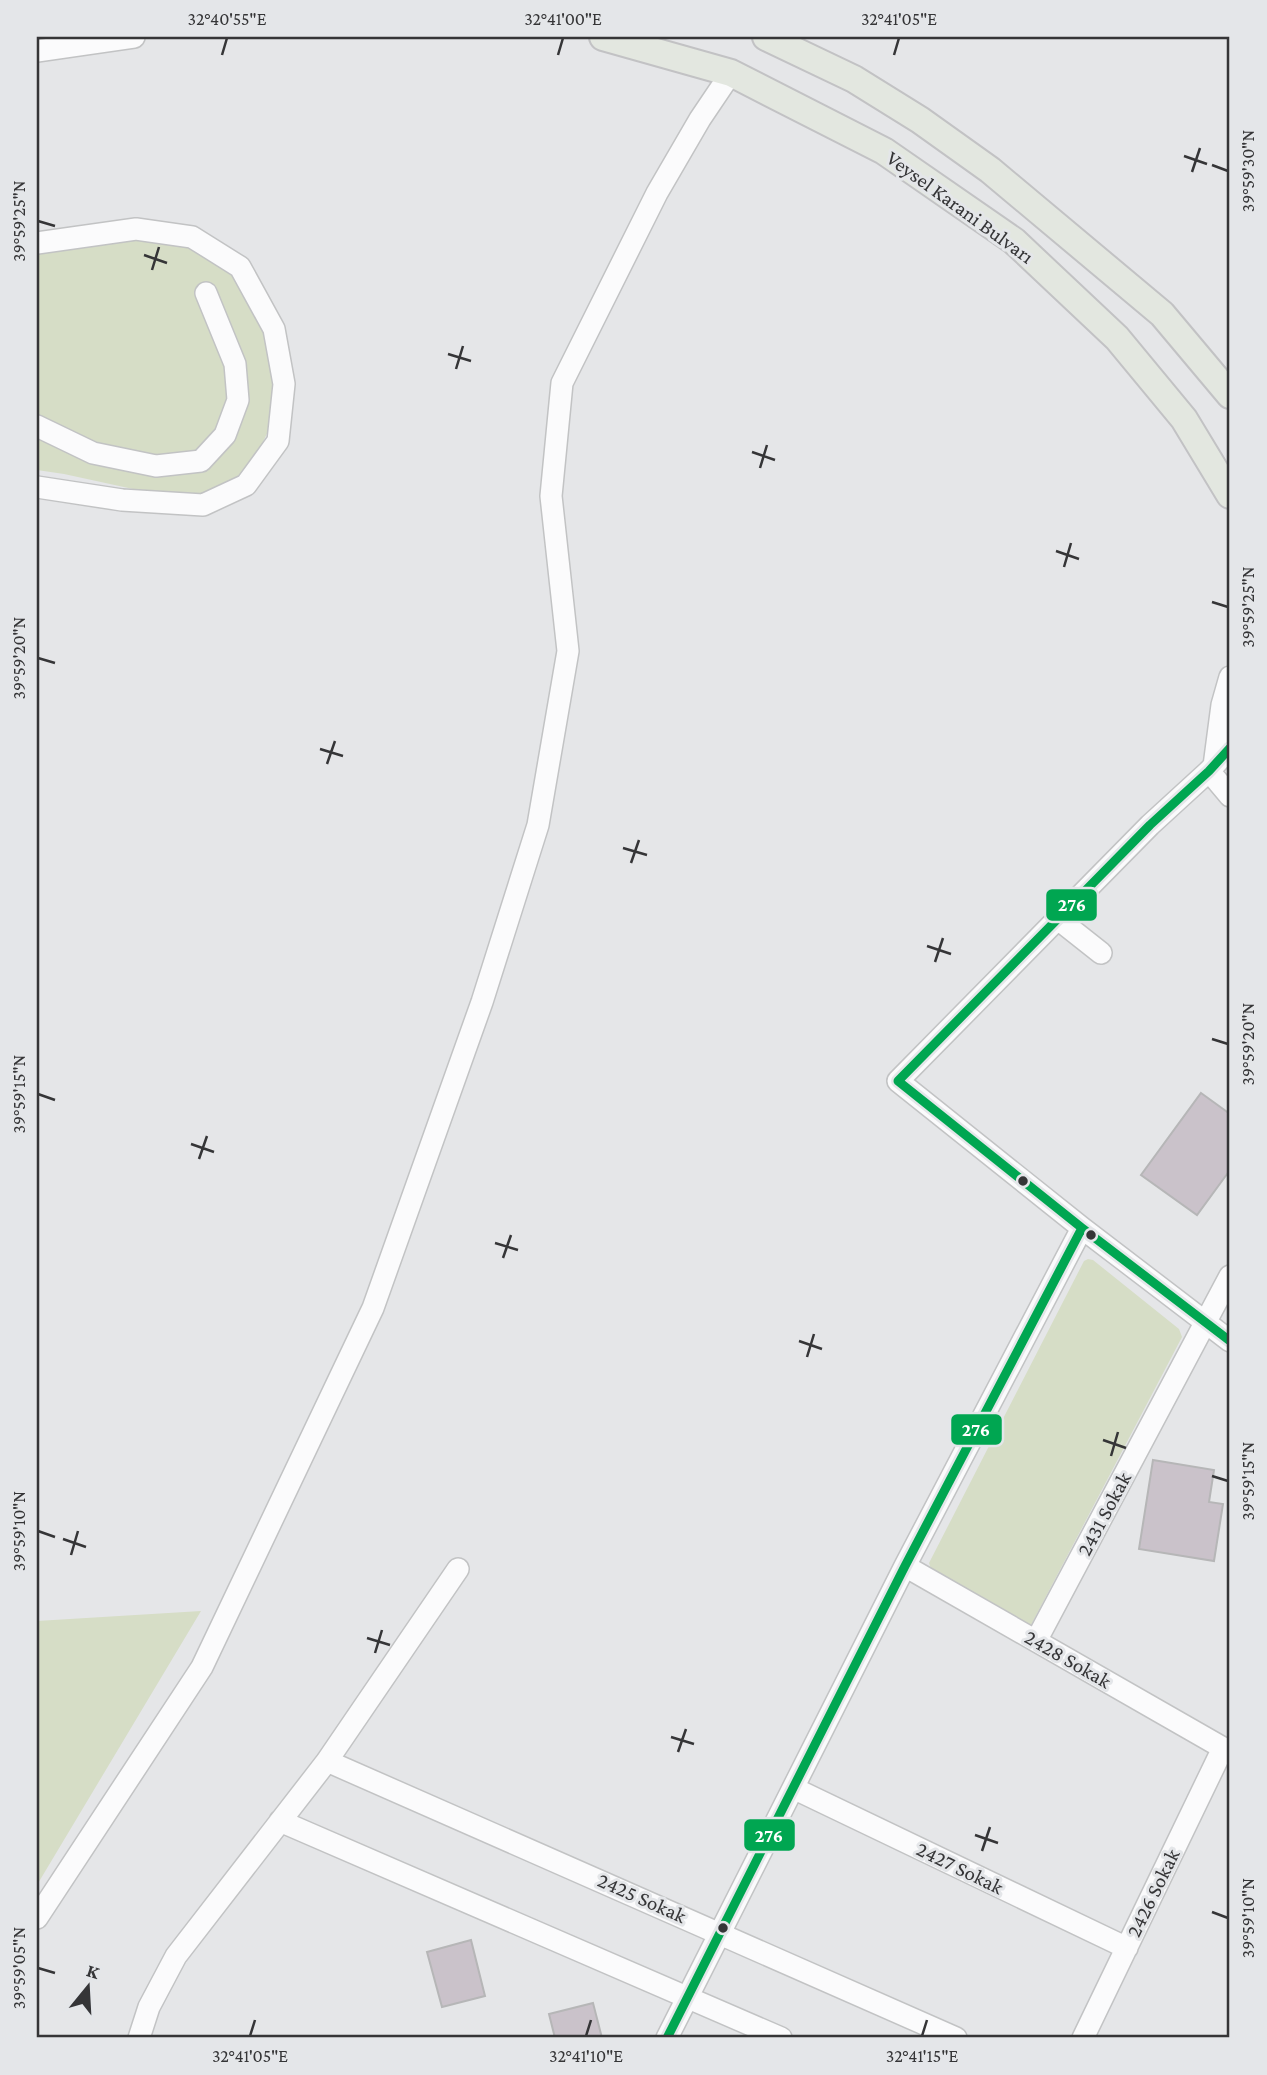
<svg xmlns="http://www.w3.org/2000/svg" width="1267" height="2075" viewBox="0 0 1267 2075" font-family="'Crimson Pro',serif">
  <style>
    .green { fill: #d6ddc6 }
    .building { fill: #cac2ca; stroke: #b6b6b7; stroke-width: 2 }
    .lines { fill: none; stroke-linecap: round; stroke-linejoin: round }
    .minor-casing { stroke: #c2c3c4; stroke-width: 24 }
    .major-casing { stroke: #c2c2c4; stroke-width: 30 }
    .minor { stroke: #fbfbfc; stroke-width: 21 }
    .major { stroke: #e3e7e0; stroke-width: 26 }
    .bus-1-casing { stroke: #e4e6e9; stroke-width: 14 }
    .bus-1 { stroke: #00a651; stroke-width: 9 }
    .ticks { fill: none; stroke: #353537; stroke-width: 2.5 }
    .bus-dot { fill: #353537; stroke: #e4e6e9; stroke-width: 2.5 }
    .labels { text-anchor: middle; dominant-baseline: central; stroke-width: 6; stroke-linejoin: round; paint-order: stroke }
    .street-label { font-size: 21px; fill: #353537; stroke: #e4e6e9 }
    .line-badge { stroke: #e4e6e9; stroke-width: 2.5 }
    .badge-label { font-size: 19px; text-anchor: middle; font-weight: bold; fill: #fff }
    .neatline { fill: none; stroke: #353537; stroke-width: 2.5 }
    .ticks-label { font-size: 18px; text-anchor: middle; fill: #353537 }
  </style>
  <rect width="100%" height="100%" fill="#e5e6e8"/>
  <path class="green" d="M136 239 194 248 236 275 267 330 276 389 270 427 251 468 207 494H156L64 474 37 470V253Z
    M1088 1259 1093 1260 1179 1329 1182 1337 1031 1625 1029 1626 931 1569 929 1563 1084 1261Z
    M201 1611 37 1885V1621Z"/>
  <path class="building" d="M1201 1093 1230 1114V1170L1197 1215 1141 1175Z
    M1153 1460 1214 1470 1209 1502 1223 1504 1214 1561 1139 1549Z
    M471 1940 485 1996 442 2007 427 1952Z
    M593 2003 602 2038H555L549 2014Z"/>
  <g class="lines">
    <defs>
      <path id="minor" d="M37 51 134 37
        M37 243 136 229 192 237 240 267 274 329 284 384 278 441 246 485 203 505 122 500 37 487
        M37 426 93 453 156 466 201 461 225 435 238 400 235 364 206 293
        M1230 748 1209 771 1150 825 898 1081 1082 1228 1230 1341
        M1214 766 1222 705 1230 677
        M1209 771 1230 796
        M1058 919 1101 953
        M905 1566 1230 1752
        M1036 1641 1230 1276
        M327 1761 956 2038
        M793 1788 1127 1948
        M280 1821 781 2038
        M37 1918 202 1667 373 1308 482 1002 538 825 568 651 551 496 562 383 657 193 700 119 731 73
        M139 2038 149 2007 176 1956 327 1761 458 1569
        M667 2038 905 1566 1082 1228
        M1083 2038 1223 1748"/>
      <path id="major" d="M603 37 731 73 884 151 1014 241 1117 338 1184 419 1230 495
        M766 37 854 79 920 120 990 170 1162 314 1230 395"/>
    </defs>
    <use href="#minor" class="minor-casing"/>
    <use href="#major" class="major-casing"/>
    <use href="#minor" class="minor"/>
    <use href="#major" class="major"/>
    <defs>
      <path id="bus-1" d="M1230 748 1209 771 1150 825 898 1081 1082 1228 1230 1341
        M667 2038 905 1566 1082 1228"/>
    </defs>
    <use href="#bus-1" class="bus-1-casing"/>
    <use href="#bus-1" class="bus-1"/>
  </g>
  <path class="ticks" d="M222 55 227 38M558 55 563 38M894 55 899 38M1184 156 1207 164M1212 165 1228 171M1192 172 1200 148M38 221 55 226M144 255 167 263M152 270 159 247M448 354 471 361M456 369 463 346M752 452 775 460M760 468 767 445M1056 551 1079 559M1064 567 1071 543M1212 602 1228 607M38 658 55 663M320 749 343 756M327 764 335 741M623 848 647 855M631 863 639 840M927 946 951 954M935 962 943 938M1212 1039 1228 1044M38 1094 55 1100M191 1144 214 1152M199 1159 207 1136M495 1243 518 1250M503 1258 511 1235M799 1341 822 1349M807 1357 814 1334M1103 1440 1126 1448M1111 1456 1118 1432M1212 1476 1228 1481M38 1531 55 1537M63 1539 86 1547M71 1555 78 1531M367 1638 390 1645M375 1653 382 1630M671 1737 694 1744M678 1752 686 1729M975 1835 998 1843M982 1851 990 1827M1212 1912 1228 1918M38 1968 55 1973M250 2036 255 2020M586 2036 591 2020M922 2036 927 2020"/>
  <g class="bus-dot">
    <circle cx="1023" cy="1181" r="6"/>
    <circle cx="1091" cy="1235" r="6"/>
    <circle cx="723" cy="1928" r="6"/>
  </g>
  <g class="labels">
    <g class="street-label">
      <text transform="translate(960 207) rotate(36)">Veysel Karani Bulvarı</text>
      <text transform="translate(1104 1514) rotate(-62)">2431 Sokak</text>
      <text transform="translate(1068 1659) rotate(30)">2428 Sokak</text>
      <text transform="translate(960 1868) rotate(26)">2427 Sokak</text>
      <text transform="translate(1153 1893) rotate(-64)">2426 Sokak</text>
      <text transform="translate(642 1898) rotate(24)">2425 Sokak</text>
    </g>
  </g>
  <g class="line-badge">
    <rect x="1045" y="888" width="53" height="34" rx="7" fill="#00a651"/>
    <rect x="950" y="1413" width="53" height="33" rx="7" fill="#00a651"/>
    <rect x="743" y="1818" width="53" height="34" rx="7" fill="#00a651"/>
  </g>
  <g class="badge-label">
    <text x="1072" y="911">276</text>
    <text x="976" y="1436">276</text>
    <text x="769" y="1842">276</text>
  </g>
  <rect width="1267" height="2075" fill="none" stroke="#e4e6e9" stroke-width="77"/>
  <g transform="translate(88 1987) rotate(18)" stroke="#e4e6e9" stroke-width="5" paint-order="stroke">
  <path d="M0-5L12 26L0 18L-12 26Z" fill="#353537"/>
  <text y="-10" font-size="19" font-weight="bold" text-anchor="middle" fill="#353537">K</text>
  </g>
  <rect x="38" y="38" width="1190" height="1998" class="neatline"/>
  <g class="ticks-label">
    <text x="227" y="25">32°40'55"E</text>
    <text x="563" y="25">32°41'00"E</text>
    <text x="899" y="25">32°41'05"E</text>
    <text transform="translate(1248 171) rotate(-90)" y="6">39°59'30"N</text>
    <text transform="translate(19 221) rotate(-90)" y="6">39°59'25"N</text>
    <text transform="translate(1248 607) rotate(-90)" y="6">39°59'25"N</text>
    <text transform="translate(19 658) rotate(-90)" y="6">39°59'20"N</text>
    <text transform="translate(1248 1044) rotate(-90)" y="6">39°59'20"N</text>
    <text transform="translate(19 1094) rotate(-90)" y="6">39°59'15"N</text>
    <text transform="translate(1248 1481) rotate(-90)" y="6">39°59'15"N</text>
    <text transform="translate(19 1531) rotate(-90)" y="6">39°59'10"N</text>
    <text transform="translate(1248 1918) rotate(-90)" y="6">39°59'10"N</text>
    <text transform="translate(19 1968) rotate(-90)" y="6">39°59'05"N</text>
    <text x="250" y="2062">32°41'05"E</text>
    <text x="586" y="2062">32°41'10"E</text>
    <text x="922" y="2062">32°41'15"E</text>
  </g>
</svg>
